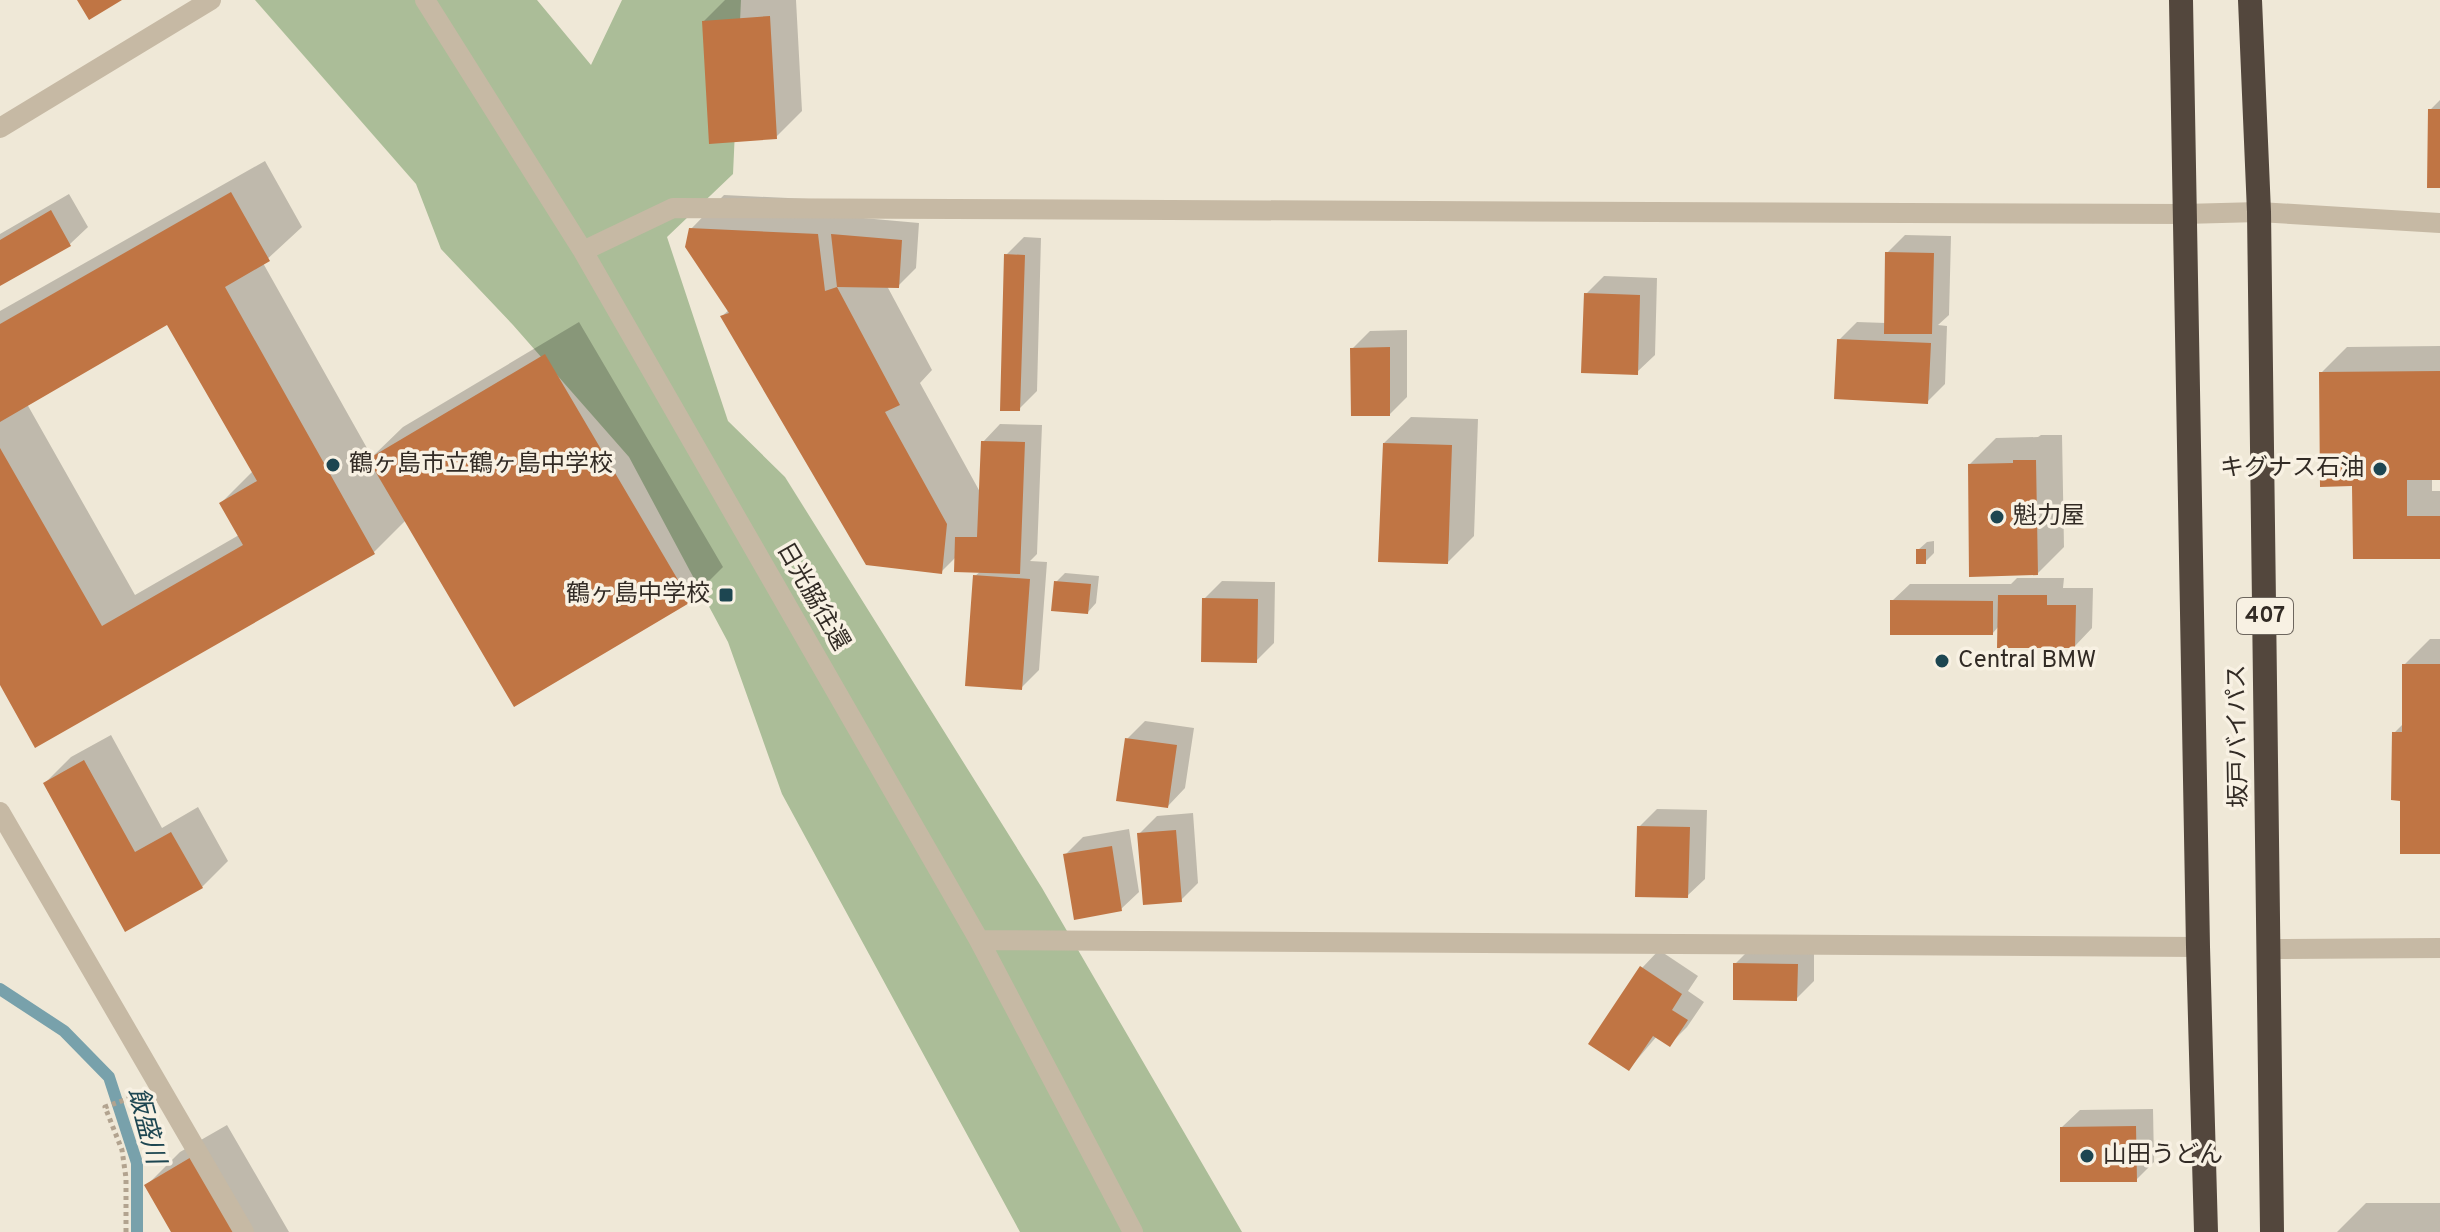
<svg xmlns="http://www.w3.org/2000/svg" width="2440" height="1232" viewBox="0 0 2440 1232" font-family="Overpass,'Noto Sans JP',sans-serif">
  <style>
    .green { fill: #abbd98 }
    .shadow { fill: #0003; fill-rule: evenodd }
    .lines { fill: none; stroke-linecap: round; stroke-linejoin: round }
    .stream { stroke: #78a1ab; stroke-width: 12 }
    .building { fill: #c07544 }
    .path { stroke: #b2a38f; stroke-width: 5; stroke-dasharray: 4 4; stroke-linecap: butt }
    .minor { stroke: #c6b9a4; stroke-width: 20 }
    .highway { stroke: #53473d; stroke-width: 24 }
    .poi-dot { fill: #1d4651; stroke: #f8f1e3; stroke-width: 3 }
    .labels { text-anchor: middle; dominant-baseline: central; stroke-width: 7; stroke-linejoin: round; paint-order: stroke }
    .shield { fill: #f8f1e3; stroke: #6d665e; stroke-width: 2 }
    .shield-label { font-size: 22px; font-weight: bold; fill: #322b25 }
    .poi-label { font-size: 24px; fill: #322b25; stroke: #f8f1e3; text-anchor: start }
    .street-label { font-size: 24px; fill: #322b25; stroke: #f8f1e3 }
    .water-label { font-size: 26px; font-style: italic; fill: #1d4651; stroke: #f8f1e3 }
  </style>
  <rect width="100%" height="100%" fill="#efe8d7"/>
  <path class="green" d="M255 0H537L591 65 622 0H741L733 174 667 237 728 421 785 477 1042 888 1242 1232H1020L782 794 728 642 629 457 513 325 441 249 416 184Z"/>
  <path class="shadow" d="M725 0H796L802 111 776 137 704 21Z
    M2440 100V186L2430 110Z
    M265 161 302 227 263 263 372 457 403 427 579 322 723 567 690 600 515 704 406 520 374 552 36 745 0 681V311ZM168 323 253 471 221 503 239 535 135 595 27 404Z
    M69 194 88 227 70 244 0 284V234Z
    M724 195 851 201 852 217 919 223 916 268 898 286H887L932 370 920 383 980 492 983 442 1000 424 1042 425 1037 554 1030 561 1047 562 1039 670 1021 688 975 576 981 571 957 556 941 572 722 316 729 310 691 229Z
    M1905 235 1951 236 1949 315 1938 325 1947 326 1945 384 1927 402 1839 340 1857 322 1886 323 1887 253Z
    M1024 237 1041 238 1037 391 1019 409 1006 255Z
    M1604 276 1657 278 1655 355 1637 372 1586 294Z
    M1407 330V397L1390 414 1352 349 1370 331Z
    M2440 346V478H2432V491H2440V557L2354 484 2321 373 2347 347Z
    M1411 417 1478 419 1474 536 1448 562 1384 443Z
    M2041 435H2062L2064 547 2038 573 1970 464 1996 438 2038 437Z
    M1934 541V553L1925 562 1918 550 1927 542Z
    M1065 573 1099 576 1096 603 1088 612 1056 582Z
    M2017 578H2064L2063 588H2093L2092 628 2075 646 1999 626 1992 634 1892 601 1910 584H2011Z
    M1222 581 1275 582 1274 643 1256 661 1204 599Z
    M2430 639H2440V852L2402 799 2394 733 2404 723V665Z
    M1145 721 1194 728 1185 788 1168 806 1127 739Z
    M111 735 162 828 198 807 228 861 202 887 126 929 45 783 71 757Z
    M1657 809 1707 810 1705 879 1687 896 1639 827Z
    M1193 813 1198 883 1181 900 1139 834 1157 816Z
    M1129 829 1139 892 1121 909 1065 855 1083 837Z
    M1753 946 1814 947V981L1796 999 1735 964Z
    M1659 950 1698 976 1688 991 1704 1002 1687 1027 1669 1045 1657 1036 1629 1069 1642 968Z
    M2153 1109 2154 1162 2136 1180 2062 1127 2080 1110Z
    M227 1125 289 1232H174L147 1185 180 1152Z
    M2366 1203H2440V1232H2337Z"/>
  <g class="lines">
    <path class="stream" d="M0 989 64 1031 109 1077 137 1163V1232"/>
  </g>
  <path class="building" d="M77 0H122L89 20Z
    M770 16 777 139 709 144 702 21Z
    M2428 109H2440V188H2427Z
    M231 192 270 261 225 287 375 554 35 748 0 685V448L102 626 243 545 219 503 257 481 167 325 0 422V324Z
    M51 210 71 246 0 286V240Z
    M689 228 818 234 825 291 837 287 831 234 902 240 899 288 837 287 900 405 885 412 947 524 942 574 866 565 720 316 729 313 685 247Z
    M1885 252 1934 253 1932 334H1884Z
    M1004 254 1025 255 1020 411H1000Z
    M1584 293 1640 295 1638 375 1581 373Z
    M1837 339 1931 343 1928 404 1834 399Z
    M1390 347V416H1351L1350 348Z
    M545 354 691 602 514 707 368 459Z
    M2440 371V480H2407V516H2440V559H2353L2352 486 2320 487 2319 372Z
    M981 441 1025 442 1020 574 954 572 955 537H977Z
    M1383 443 1452 445 1448 564 1378 562Z
    M2013 460H2036L2038 575 1969 577 1968 464 2013 463Z
    M1916 549H1926V564H1916Z
    M973 575 1030 579 1022 690 965 686Z
    M1054 581 1091 584 1088 614 1051 611Z
    M1998 595H2047V605H2076L2075 648H1997Z
    M1202 598 1258 599 1257 663 1201 662Z
    M1890 600 1993 601V635H1890Z
    M2402 664H2440V854H2400V801L2391 800 2392 732H2402Z
    M1125 738 1177 745 1168 808 1116 801Z
    M84 760 135 852 171 832 203 888 125 932 43 783Z
    M1637 826 1690 827 1688 898 1635 897Z
    M1176 830 1182 902 1143 905 1137 833Z
    M1112 846 1122 911 1074 920 1063 854Z
    M1733 963 1798 964 1797 1001 1733 1000Z
    M1640 966 1682 994 1672 1010 1688 1020 1670 1047 1653 1036 1629 1071 1588 1044Z
    M2136 1126 2137 1182H2060V1127Z
    M193 1156 237 1232H171L144 1185Z"/>
  <g class="lines">
    <path class="path" d="M126 1232V1178L122 1150 105 1107 130 1098"/>
    <path class="minor" d="M425 0 583 251 979 940 1133 1232
      M0 128 211 0
      M583 251 673 208 2184 214 2259 212 2440 223
      M0 812 244 1232
      M979 940 2198 947
      M2270 949 2440 948"/>
    <path class="highway" d="M2181 0 2198 947 2206 1232
      M2250 0 2259 212 2272 1232"/>
  </g>
  <g class="poi-dot">
    <circle cx="333" cy="465" r="8"/>
    <circle cx="2380" cy="469" r="8"/>
    <circle cx="1997" cy="517" r="8"/>
    <rect x="718" y="587" width="16" height="16" rx="4"/>
    <circle cx="1942" cy="661" r="8"/>
    <circle cx="2087" cy="1156" r="8"/>
  </g>
  <g class="labels">
    <rect class="shield" x="2237" y="598" width="56" height="36" rx="6"/>
    <g class="shield-label">
      <text x="2265" y="616">407</text>
    </g>
    <g class="poi-label">
      <text x="349" y="465">鶴ヶ島市立鶴ヶ島中学校</text>
      <text x="2364" y="469" text-anchor="end">キグナス石油</text>
      <text x="2013" y="517">魁力屋</text>
      <text x="710" y="595" text-anchor="end">鶴ヶ島中学校</text>
      <text x="1958" y="661">Central BMW</text>
      <text x="2103" y="1156">山田うどん</text>
    </g>
    <g class="street-label">
      <text transform="translate(812 597) rotate(60)">日光脇往還</text>
      <text transform="translate(2239 736) rotate(-91)">坂戸バイパス</text>
    </g>
    <g class="water-label">
      <text transform="translate(145 1126) rotate(75)">飯盛川</text>
    </g>
  </g>
</svg>
